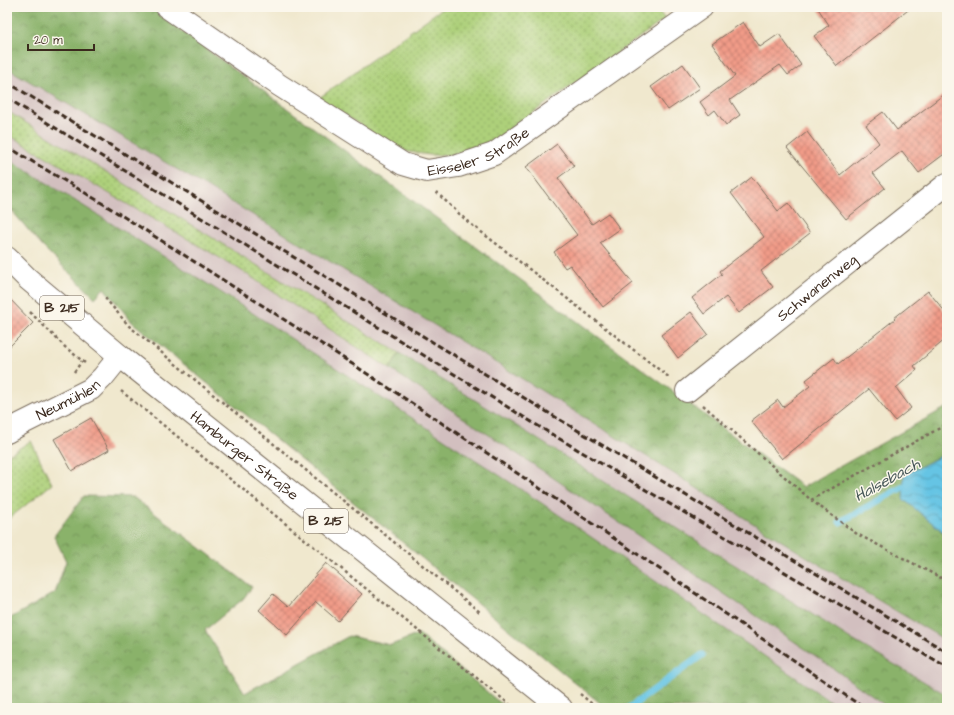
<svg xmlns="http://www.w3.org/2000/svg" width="954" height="715" viewBox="0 0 954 715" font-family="'Architects Daughter',sans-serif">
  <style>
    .railway { fill: #d2bfbf }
    .grass { fill: url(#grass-dots); stroke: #747d4c }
    .forest { fill: url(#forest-crowns); stroke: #626e44 }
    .water { fill: url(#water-waves); stroke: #507781 }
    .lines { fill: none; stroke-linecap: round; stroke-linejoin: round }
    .stream { stroke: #65c4e4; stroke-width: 7 }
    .building { fill: url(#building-cross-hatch) }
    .street-casing { stroke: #7a6c5c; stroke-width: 24 }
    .secondary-casing { stroke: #7a6c5c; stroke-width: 24 }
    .primary-casing { stroke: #7a6c5c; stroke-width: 24 }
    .path { stroke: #7a6c5c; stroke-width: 2.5; stroke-dasharray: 3 3; stroke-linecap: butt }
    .street { stroke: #fff; stroke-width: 22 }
    .secondary { stroke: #fff; stroke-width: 22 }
    .primary { stroke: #fff; stroke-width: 22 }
    .rail { stroke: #3b2a1e; stroke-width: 3; stroke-dasharray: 6 3; stroke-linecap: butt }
    .labels { text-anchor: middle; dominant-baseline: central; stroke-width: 3; stroke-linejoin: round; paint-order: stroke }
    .shield { fill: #fbf7ec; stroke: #75685c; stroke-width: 1 }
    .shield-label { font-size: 14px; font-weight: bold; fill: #3b2a1e }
    .street-label { font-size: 15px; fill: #3b2a1e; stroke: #fbf7ec }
    .water-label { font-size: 16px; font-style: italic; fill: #485859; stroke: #fbf7ec }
  </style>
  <defs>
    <pattern id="grass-dots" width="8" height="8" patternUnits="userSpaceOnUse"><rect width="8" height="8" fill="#add07a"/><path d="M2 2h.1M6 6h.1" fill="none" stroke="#8ea963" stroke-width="1.8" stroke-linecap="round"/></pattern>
    <pattern id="forest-crowns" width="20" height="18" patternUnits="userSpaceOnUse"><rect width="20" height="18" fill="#8ab26a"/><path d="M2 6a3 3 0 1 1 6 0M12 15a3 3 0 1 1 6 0" fill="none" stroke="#729157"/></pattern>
    <pattern id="water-waves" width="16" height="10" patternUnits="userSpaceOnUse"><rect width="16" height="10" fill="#65c4e4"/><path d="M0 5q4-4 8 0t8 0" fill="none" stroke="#549fb8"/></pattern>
    <pattern id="building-cross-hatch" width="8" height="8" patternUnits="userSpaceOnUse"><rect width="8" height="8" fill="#f19b88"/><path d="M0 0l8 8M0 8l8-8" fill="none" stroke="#c47f6f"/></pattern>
  </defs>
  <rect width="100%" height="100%" fill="#fbf7ec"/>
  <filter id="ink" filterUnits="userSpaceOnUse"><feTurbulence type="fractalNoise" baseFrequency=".025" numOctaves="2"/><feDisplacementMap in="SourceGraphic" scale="8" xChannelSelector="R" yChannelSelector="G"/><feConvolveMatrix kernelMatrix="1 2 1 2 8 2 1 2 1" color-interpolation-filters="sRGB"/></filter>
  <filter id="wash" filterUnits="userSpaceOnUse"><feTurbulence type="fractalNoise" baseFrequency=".012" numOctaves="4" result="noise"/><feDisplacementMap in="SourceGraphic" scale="16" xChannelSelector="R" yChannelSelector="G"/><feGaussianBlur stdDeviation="0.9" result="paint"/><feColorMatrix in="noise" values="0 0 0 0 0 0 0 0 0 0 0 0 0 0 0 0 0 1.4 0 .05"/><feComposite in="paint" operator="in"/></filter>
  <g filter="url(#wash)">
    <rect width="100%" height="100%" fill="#f0e8ce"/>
    <path class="railway" d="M7 68 224 197 542 391 877 600 947 641V695L854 641 520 428 7 111Z
      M7 134 239 269 555 479 817 657 889 708H840L543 504 7 158Z"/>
    <path class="grass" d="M444 7H655L665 19 489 144 450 155H430L404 151 377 136 319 98Z
      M7 111 399 353 390 369 239 269 7 134Z
      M31 441 52 484 7 520V456Z"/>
    <path class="forest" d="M7 7H149L803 487 947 407V453L904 475 941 531 947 535V641C810 561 677 475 542 391 365 282 186 174 7 68Z
      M7 158 222 293 543 504 840 708H606L132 322 104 288 95 298 42 246 7 205Z
      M399 353 520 428 854 641 947 695V708H889L817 657 555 479 390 369Z
      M84 496 133 497 252 587 243 599 205 630 245 693 349 636 391 645 419 634 506 708H8L7 620 55 593 66 561 54 536Z"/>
    <path class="water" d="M947 453V535L903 499 904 475Z"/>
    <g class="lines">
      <path class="stream" d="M840 522 912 482
        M629 708 702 655"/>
    </g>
    <g id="blocks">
      <path class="building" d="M817 7H912L837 66 814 36 829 25Z
        M743 22 760 47 779 34 801 65 788 75 780 65 730 100 740 115 726 125 715 110 709 115 700 102 735 76 712 44Z
        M683 64 700 88 668 110 651 87Z
        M947 92V152L919 173 902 151 873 173 885 188 846 219 787 148 807 132 840 175 879 143 866 125 883 112 897 130Z
        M557 144 574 166 558 178 592 224 608 213 620 229 600 243 633 283 603 307 570 265 565 268 554 252 577 235 526 167Z
        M752 177 778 211 788 203 810 233 761 271 773 287 739 313 726 297 704 314 692 298 722 274 720 271 764 237 731 193Z
        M928 291 947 314V338L914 366 917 370 896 388 911 408 895 421 869 389 782 459 751 421 778 400 783 407 810 386 806 380 834 358 838 364 895 319 894 318Z
        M7 296 33 323 7 349Z
        M691 312 708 334 678 358 661 335Z
        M91 418 109 450 72 471 54 439Z
        M326 563 362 594 338 621 316 602 287 635 259 610 273 594 288 607Z"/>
    </g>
  </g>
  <g filter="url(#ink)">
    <use href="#blocks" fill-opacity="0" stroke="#7a6c5c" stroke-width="1"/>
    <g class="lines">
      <defs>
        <g id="street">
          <path id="s1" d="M167 7 279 85 403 164 427 171 458 166 494 154 702 7"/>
          <path id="s2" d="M687 391 947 184"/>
        </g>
        <g id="secondary">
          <path id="s3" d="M7 432 21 424 91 389 103 377 120 356"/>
        </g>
        <g id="primary">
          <path id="s4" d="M7 258 28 279 120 356 561 708"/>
        </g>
      </defs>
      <use href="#street" class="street-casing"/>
      <use href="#secondary" class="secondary-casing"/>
      <use href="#primary" class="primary-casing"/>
      <path class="path" d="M436 192 467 221 670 378
        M105 298 129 326 481 613
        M30 312 65 347 85 363
        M74 372 82 361
        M121 391 514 708
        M703 405 811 500 857 534 947 581
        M811 500 947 424
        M580 694 597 708"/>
      <use href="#street" class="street"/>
      <use href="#secondary" class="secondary"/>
      <use href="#primary" class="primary"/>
      <path class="rail" d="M7 82 557 418 947 652
        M7 98 548 432 947 668
        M7 146C42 168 78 188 113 210 367 370 616 539 864 708"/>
    </g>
  </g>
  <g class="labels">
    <g class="shield">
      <rect x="40" y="296" width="44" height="24" rx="3"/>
      <rect x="304" y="509" width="44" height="24" rx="3"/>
    </g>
    <g class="shield-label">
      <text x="62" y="308">B 215</text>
      <text x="326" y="521">B 215</text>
    </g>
    <g class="street-label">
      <text stroke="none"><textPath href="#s1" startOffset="364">Eisseler Straße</textPath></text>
      <text stroke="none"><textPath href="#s2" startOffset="166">Schwanenweg</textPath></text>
      <text stroke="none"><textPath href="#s3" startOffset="69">Neumühlen</textPath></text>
      <text stroke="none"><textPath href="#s4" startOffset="309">Hamburger Straße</textPath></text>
    </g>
    <g class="water-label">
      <text transform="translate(887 480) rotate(-29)">Halsebach</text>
    </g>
  </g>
  <rect width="954" height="715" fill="none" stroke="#fbf7ec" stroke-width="24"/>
  <path d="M28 44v6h66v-6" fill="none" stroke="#3b2a1e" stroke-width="2"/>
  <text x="34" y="44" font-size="12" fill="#3b2a1e" stroke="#fbf7ec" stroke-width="3" paint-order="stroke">20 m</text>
</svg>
